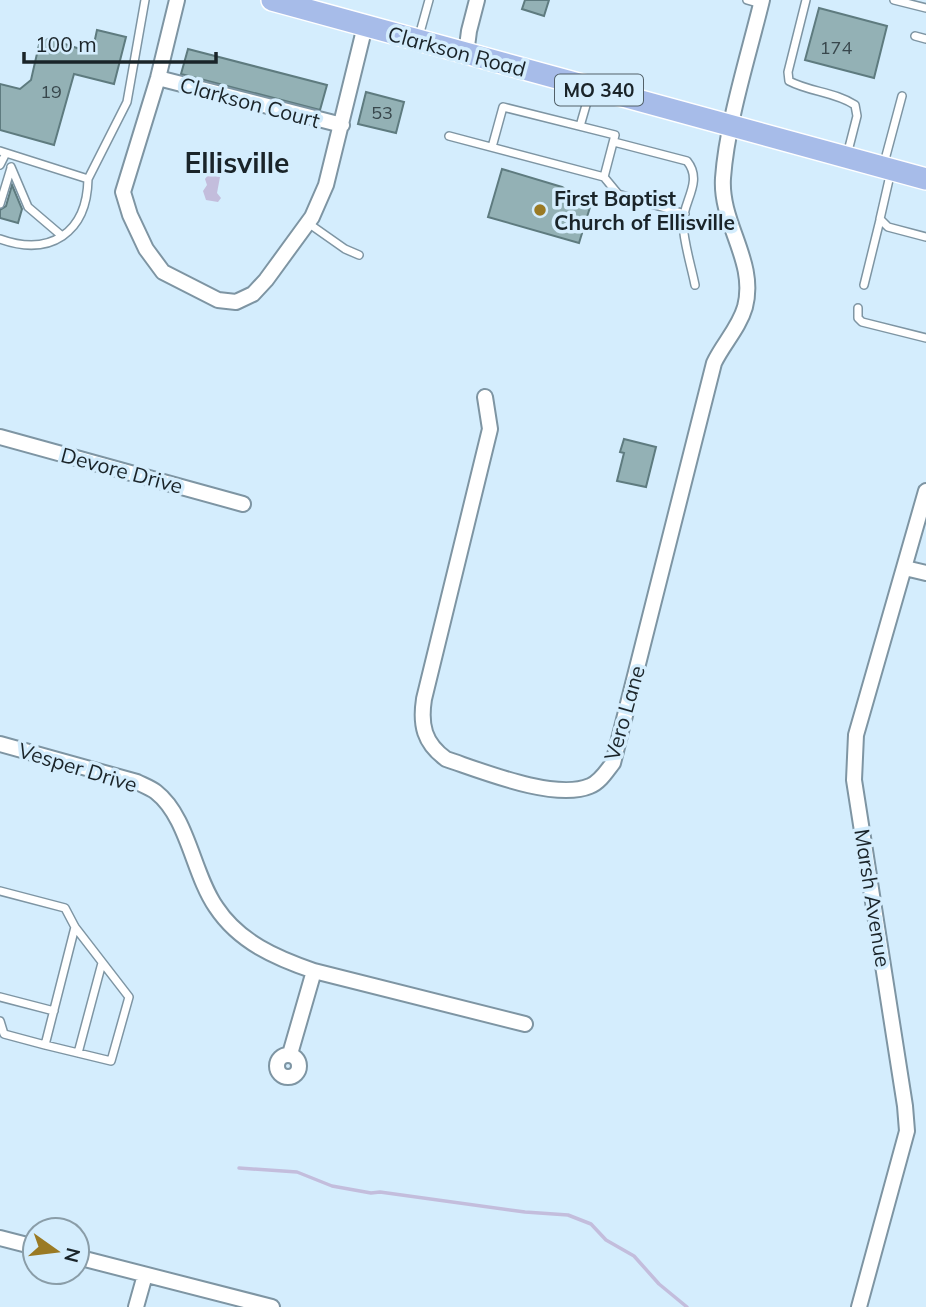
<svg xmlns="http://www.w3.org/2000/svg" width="926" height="1307" viewBox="0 0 926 1307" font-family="Mulish,sans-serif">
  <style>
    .water { fill: #c3bddc }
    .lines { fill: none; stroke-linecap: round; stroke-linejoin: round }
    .stream { stroke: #c3bddc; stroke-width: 3.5 }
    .building { fill: #93b1b5; stroke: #5e7b7f; stroke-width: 2 }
    .lane-casing { stroke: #7e95a3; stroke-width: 10 }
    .street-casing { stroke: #7e95a3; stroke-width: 18 }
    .primary-casing { stroke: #fff; stroke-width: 24 }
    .lane { stroke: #fff; stroke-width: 7 }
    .street { stroke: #fff; stroke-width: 14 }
    .primary { stroke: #a7bce9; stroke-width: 21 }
    .poi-dot { fill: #9a7a24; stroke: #d4edfd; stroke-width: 2.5 }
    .labels { text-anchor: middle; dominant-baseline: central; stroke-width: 7; stroke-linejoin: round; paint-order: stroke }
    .number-label { font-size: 18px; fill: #38474c }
    .shield { fill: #d4edfd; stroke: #526069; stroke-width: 2 }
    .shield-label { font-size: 19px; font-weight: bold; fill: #1a2429 }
    .street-label { font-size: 21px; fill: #1a2429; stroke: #d4edfd }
    .poi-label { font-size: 21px; font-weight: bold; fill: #1a2429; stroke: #d4edfd; text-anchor: start }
    .district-label { font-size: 28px; font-weight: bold; fill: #1a2429; stroke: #d4edfd }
  </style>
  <rect width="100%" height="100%" fill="#d4edfd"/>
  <path class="water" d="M208 175 220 177 217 193 221 198 218 202 206 200 203 191 207 185 205 179Z"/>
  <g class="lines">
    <path class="stream" d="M239 1168 297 1172 332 1186 371 1193 380 1192 525 1212 568 1215 591 1224 606 1240 634 1256 659 1284 687 1307"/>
  </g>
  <path class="building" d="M525 0H549L544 16 522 9Z
    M819 8 887 26 874 78 805 60Z
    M97 30 126 37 114 84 74 74 54 145 0 130V84L20 89 31 80 41 36 92 53Z
    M188 49 327 85 320 110 181 74Z
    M366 92 404 102 396 133 358 124Z
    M502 169 562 187 591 204 579 243 488 217Z
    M12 185 22 209 18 223 0 218V210L6 206Z
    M624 439 656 447 646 487 617 481 624 453 620 452Z"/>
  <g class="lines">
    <defs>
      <path id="lane" d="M747 0 761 4
        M806 0 788 72 789 81C810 92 835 92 855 105L857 116 847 155
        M894 0 926 8
        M419 36 429 0
        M915 36 926 39
        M580 126 591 88
        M449 136 604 177 615 135 503 107 492 147
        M614 142 687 161C704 182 682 202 683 224 684 244 691 265 695 285
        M0 151 88 179 127 102 145 0
        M0 165 6 153
        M11 167 28 207 62 236
        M883 167 902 96
        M891 171 880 219 888 227 926 237
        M604 177 618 194 685 214
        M0 204 11 168
        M308 223 345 249 359 255
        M0 239C50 257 87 233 88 179
        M864 285 880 220
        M858 308V318L862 322 926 338
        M0 891 65 908 75 927 129 997 111 1061 45 1045 75 927
        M0 997 54 1011
        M0 1021 4 1034 45 1045
        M78 1053 102 963"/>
      <path id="street" d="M177 0 158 78 123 192 130 215 146 249 163 272 218 300 236 302 253 294 266 280 312 217 326 185 365 26
        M466 54 469 31 477 0
        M158 78 342 125
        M485 397 490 429 424 699C420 725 424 743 446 759 482 771 555 801 590 786 600 782 606 772 613 763L714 363C723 344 739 328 745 307 757 261 720 224 723 178 727 122 749 54 762 0
        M0 437 243 504
        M905 568 926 573
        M0 744 137 782C143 785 151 788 156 792 188 817 193 874 216 907 239 942 276 958 314 971L525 1024
        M290 1054 314 971
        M277 1066a11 11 0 1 1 22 0a11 11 0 1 1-22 0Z
        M0 1238 35 1247
        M77 1257 272 1307
        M136 1307 145 1275
        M859 1307 907 1131 905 1106 854 780 856 735 926 491"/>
      <path id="primary" d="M272 0 926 179"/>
    </defs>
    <use href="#lane" class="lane-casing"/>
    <use href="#street" class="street-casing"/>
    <use href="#primary" class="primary-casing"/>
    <use href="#lane" class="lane"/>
    <use href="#street" class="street"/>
    <use href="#primary" class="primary"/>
  </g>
  <circle class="poi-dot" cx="540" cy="210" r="7"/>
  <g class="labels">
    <g class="number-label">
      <text x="836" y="47">174</text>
      <text x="51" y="91">19</text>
      <text x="382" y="112">53</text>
    </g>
    <rect class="shield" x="555" y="74.5" width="88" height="31" rx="5"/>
    <g class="shield-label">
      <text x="599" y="90">MO 340</text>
    </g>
    <g class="street-label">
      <text transform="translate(457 51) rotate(15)">Clarkson Road</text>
      <text transform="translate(250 102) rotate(15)">Clarkson Court</text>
      <text transform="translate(122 470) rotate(15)">Devore Drive</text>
      <text transform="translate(624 713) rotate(-74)">Vero Lane</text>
      <text transform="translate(78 767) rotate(17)">Vesper Drive</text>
      <text transform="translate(873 898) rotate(81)">Marsh Avenue</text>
    </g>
    <g class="poi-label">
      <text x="554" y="198">First Baptist<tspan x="554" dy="24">Church of Ellisville</tspan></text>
    </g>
    <g class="district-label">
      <text x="237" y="162">Ellisville</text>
    </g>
  </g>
  <g transform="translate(56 1251) rotate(104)"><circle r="33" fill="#d4edfd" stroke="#8a9da8" stroke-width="2"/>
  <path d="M0-5L12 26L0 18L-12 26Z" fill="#9a7a24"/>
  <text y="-10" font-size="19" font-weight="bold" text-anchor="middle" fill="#1a2429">N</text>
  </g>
  <path d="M24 52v10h192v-10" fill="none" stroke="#1a2429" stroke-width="3.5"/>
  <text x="35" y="52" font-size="21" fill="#1a2429" stroke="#d4edfd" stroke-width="5" paint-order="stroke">100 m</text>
</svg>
